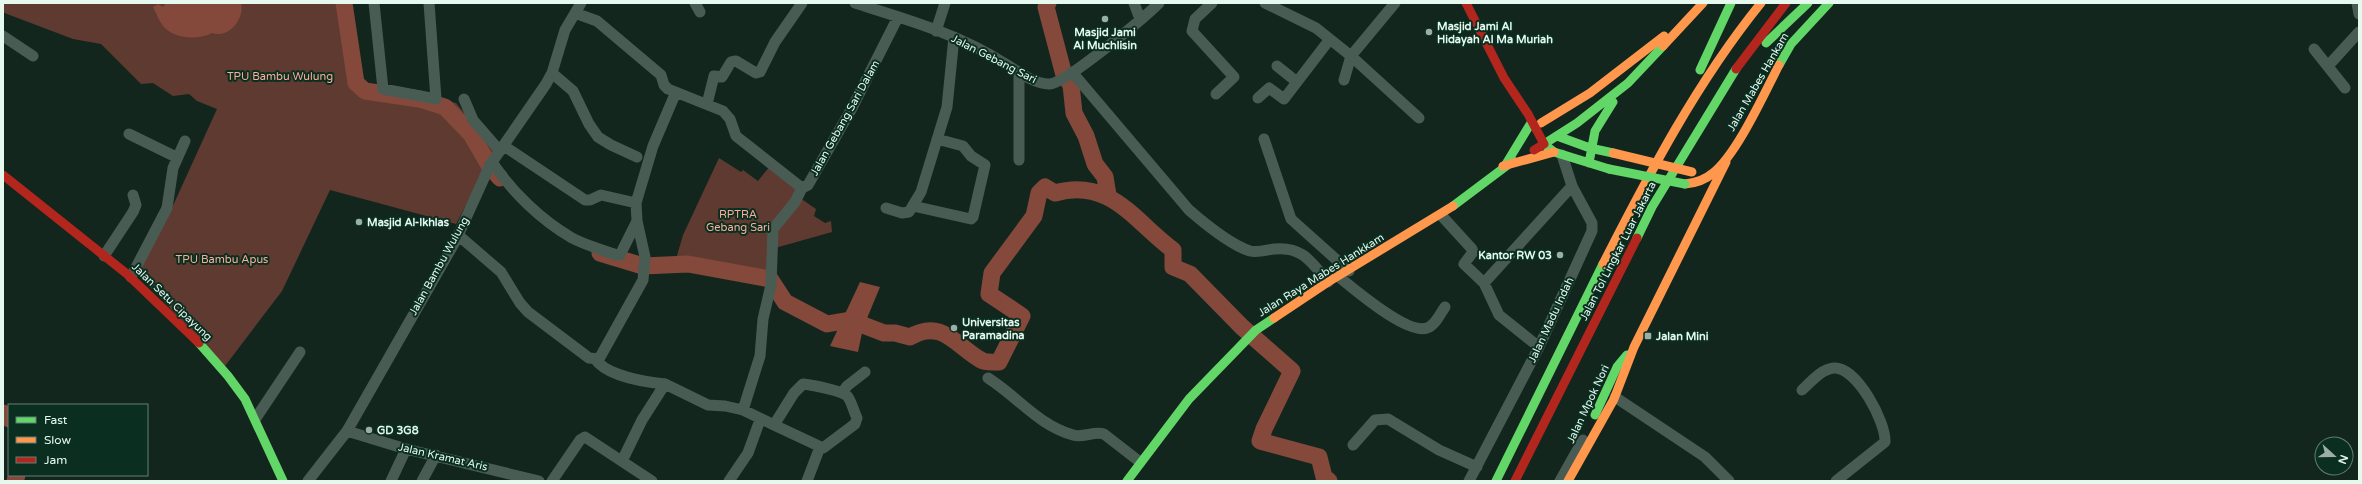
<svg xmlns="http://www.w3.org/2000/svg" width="2362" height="484" viewBox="0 0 2362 484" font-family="'Varela Round',sans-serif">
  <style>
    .green { fill: #5f3a30 }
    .water { fill: #84493b }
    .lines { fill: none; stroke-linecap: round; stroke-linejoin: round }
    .river { stroke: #84493b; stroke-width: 17 }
    .street { stroke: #495c54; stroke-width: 11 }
    .fast { stroke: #63d668; stroke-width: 9 }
    .slow { stroke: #ff974d; stroke-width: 9 }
    .jam { stroke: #b3261e; stroke-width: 9 }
    .fast-bridge { stroke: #63d668; stroke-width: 9 }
    .slow-bridge { stroke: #ff974d; stroke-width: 9 }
    .poi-dot { fill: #9bafa6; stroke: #0a2e20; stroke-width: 1.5 }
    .labels { text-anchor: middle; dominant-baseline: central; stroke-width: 4; stroke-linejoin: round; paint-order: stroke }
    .poi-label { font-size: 11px; font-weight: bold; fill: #e5f9ef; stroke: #0a2e20; text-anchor: start }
    .street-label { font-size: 11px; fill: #e5f9ef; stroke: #0a2e20 }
    .park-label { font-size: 11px; fill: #fdad9b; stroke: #0a2e20 }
  </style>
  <rect width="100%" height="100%" fill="#12261e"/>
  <path class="green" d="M3 3H342L354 93H412L456 103 495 150 456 224 330 190 282 291 225 366 134 270 166 221 217 109 197 101 189 94 173 96 153 83 141 84 101 44 73 39 7 14 3 12Z
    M719 158 741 172 743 170 758 181 770 166 800 190V198L816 209 814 216 825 223 831 221 832 232 768 250V276L676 259 683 235Z"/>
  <path class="water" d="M166 3H241C245 18 229 39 212 33 199 40 176 39 165 28 159 22 157 14 153 7L158 4 163 7Z
    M860 282 880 287 863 328 858 352 830 346Z"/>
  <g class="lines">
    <path class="river" d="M344 3 356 83 365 91 419 99 445 107 471 134 489 165 500 178
      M1048 3 1046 7 1064 75
      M1067 79 1071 85 1074 113 1086 136 1095 164 1105 177 1108 195
      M600 253 643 266 688 264 770 279 785 302 827 324 850 320 884 333H895L910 337C942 318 956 346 981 360 986 363 993 362 999 362L1022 316 989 294 992 273 1034 216 1039 193 1045 187 1055 193C1110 177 1135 222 1173 250V267L1190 274 1242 327 1292 371 1264 429 1260 441 1319 457 1324 477 1329 481
      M3 413 9 419
      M15 481 17 475"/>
    <path class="street" d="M374 3 383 89 436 99 429 3
      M695 3 700 12
      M855 3C905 19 959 34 1004 63 1016 70 1035 85 1050 84 1066 83 1145 17 1159 3
      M1134 3 1140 19
      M1212 3 1195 19 1192 31 1234 77 1216 94
      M1265 3 1316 28 1351 56 1395 3
      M2357 3 2359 14
      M575 13 597 21 661 75 664 85 668 89 723 111 730 119 736 136 802 188 808 185 852 108 898 17
      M936 31 945 3
      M3 36 33 56
      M2314 49 2345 88
      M1277 66 1297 82
      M2328 66 2359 32
      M1019 72V160
      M1072 72 1189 210C1204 223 1231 245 1250 251 1258 253 1266 250 1274 249 1303 246 1312 263 1328 282
      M552 73 573 91 589 124 598 137 611 145 637 157
      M1344 80 1351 56 1419 118
      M1258 98 1269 88 1284 99 1330 39
      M464 99 473 120 500 151
      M707 104 714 76 722 77 731 62 736 61 756 73 760 72 775 42 802 3
      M129 134 176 157
      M1264 139 1291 219 1349 271
      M504 146 585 200H590L601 195 636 203 653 146 676 92
      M492 162C512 192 541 220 572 238 585 245 601 249 615 255H620L637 221
      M913 206 971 219 973 217 985 165 971 156 963 146 937 139
      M886 208 902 213 909 212 921 192 947 107 954 37
      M1441 215 1472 249 1473 252 1464 264 1484 283 1499 315 1539 347
      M458 235 501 272 520 303 528 312 589 358 599 359 643 280 645 257 637 221 636 203
      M104 256 133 212 136 205 133 195
      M131 277 167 208 173 168 185 141
      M1339 277C1354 289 1407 335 1427 328 1435 326 1440 314 1445 307
      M1484 283 1572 186
      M595 359C607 376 645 382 665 384
      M988 378C1018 397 1038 425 1073 435 1083 438 1094 431 1104 434L1140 462
      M1802 390C1811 382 1821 369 1834 368 1857 367 1886 422 1885 442L1836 481
      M842 393 847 386 865 372
      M1615 397 1705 457 1729 481
      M743 410 760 356 763 319 771 285 773 229 795 202 802 188
      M256 418 300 352
      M347 431 406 449 539 481
      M1353 445 1375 420 1388 419 1439 450 1477 467
      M622 461 642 420 665 384 708 405 725 406 743 410 774 425 794 393 803 384C812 385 844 391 848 397 852 403 854 412 857 418L855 424 823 448 774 425
      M308 481 347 431 456 240 490 165 546 84 552 73 565 30 581 3
      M391 481 406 449
      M422 481 436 455
      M552 481 580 440 585 437 652 481
      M729 481 748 453 760 420
      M807 481 820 447
      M1469 481 1539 347 1592 231V223L1572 186 1562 155
      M1560 481 1583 440"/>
    <path class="fast" d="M1766 43 1808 3
      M1779 65 1791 44 1829 3
      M1700 70 1731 3
      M1557 136 1590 148 1613 153
      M1589 163 1595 131 1613 102
      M1506 164 1531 123
      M1609 169 1554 152 1544 144 1577 123 1628 83 1663 46
      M1453 206 1513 161
      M1637 238 1652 207 1736 69
      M199 343 228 376 245 399 283 481
      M1595 415 1617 367 1627 355
      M1127 481 1189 399 1256 330 1274 318
      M1496 481 1603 264"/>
    <path class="slow" d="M1663 46 1703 3
      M1541 123 1590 93 1664 36
      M1503 166 1554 152
      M1685 184C1696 183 1705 180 1713 173 1737 154 1764 94 1779 65
      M1603 264C1649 174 1697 82 1761 3
      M1274 318 1328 282 1453 206
      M1568 481 1614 399 1634 347 1726 162"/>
    <path class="jam" d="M1466 3 1504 78 1528 114 1544 144 1534 150
      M1736 69 1786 3
      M3 175 127 274 199 343
      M1515 481 1637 238"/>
    <path class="fast-bridge" d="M1609 169 1685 184"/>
    <path class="slow-bridge" d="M1613 153 1692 172"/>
  </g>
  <g class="poi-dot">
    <circle cx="1105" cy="19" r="4"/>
    <circle cx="1429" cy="32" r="4"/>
    <circle cx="359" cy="222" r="4"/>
    <circle cx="1560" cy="255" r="4"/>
    <circle cx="954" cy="328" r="4"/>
    <rect x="1644" y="332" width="8" height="8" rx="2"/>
    <circle cx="369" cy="430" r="4"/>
  </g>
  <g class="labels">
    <g class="poi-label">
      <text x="1437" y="26">Masjid Jami Al<tspan x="1437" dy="13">Hidayah Al Ma Muriah</tspan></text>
      <text x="1105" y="32" text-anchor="middle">Masjid Jami<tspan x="1105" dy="13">Al Muchlisin</tspan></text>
      <text x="367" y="222">Masjid Al-Ikhlas</text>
      <text x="1552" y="255" text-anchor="end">Kantor RW 03</text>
      <text x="962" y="322">Universitas<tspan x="962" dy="13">Paramadina</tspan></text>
      <text x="1656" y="336">Jalan Mini</text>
      <text x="377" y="430">GD 3G8</text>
    </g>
    <g class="street-label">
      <text transform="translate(994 59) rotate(27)">Jalan Gebang Sari</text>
      <text transform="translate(1758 82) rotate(-60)">Jalan Mabes Hankam</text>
      <text transform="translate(845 118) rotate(-61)">Jalan Gebang Sari Dalam</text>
      <text transform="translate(1618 251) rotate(-63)">Jalan Tol Lingkar Luar Jakarta</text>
      <text transform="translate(439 266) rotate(-61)">Jalan Bambu Wulung</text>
      <text transform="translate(1321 275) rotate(-32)">Jalan Raya Mabes Hankkam</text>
      <text transform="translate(172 302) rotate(44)">Jalan Setu Cipayung</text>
      <text transform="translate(1551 320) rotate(-65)">Jalan Madu Indah</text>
      <text transform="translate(1588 404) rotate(-65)">Jalan Mpok Nori</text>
      <text transform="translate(443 457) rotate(13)">Jalan Kramat Aris</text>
    </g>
    <g class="park-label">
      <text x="280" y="76">TPU Bambu Wulung</text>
      <text x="738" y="214">RPTRA<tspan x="738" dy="13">Gebang Sari</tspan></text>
      <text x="222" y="259">TPU Bambu Apus</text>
    </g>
  </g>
  <rect width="2362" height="484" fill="none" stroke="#e5f9ef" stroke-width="8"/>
  <rect x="8" y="404" width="140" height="72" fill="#0a2e20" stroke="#627f73"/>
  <rect x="16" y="417" width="20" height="6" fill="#63d668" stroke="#627f73"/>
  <text x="44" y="424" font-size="12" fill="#e5f9ef">Fast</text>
  <rect x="16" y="437" width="20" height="6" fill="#ff974d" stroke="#627f73"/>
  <text x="44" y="444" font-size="12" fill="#e5f9ef">Slow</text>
  <rect x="16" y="457" width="20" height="6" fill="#b3261e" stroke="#627f73"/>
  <text x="44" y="464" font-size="12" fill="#e5f9ef">Jam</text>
  <g transform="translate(2334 456) rotate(111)"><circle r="19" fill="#0a2e20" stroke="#627f73"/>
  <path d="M0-3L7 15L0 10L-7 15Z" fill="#9bafa6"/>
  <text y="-6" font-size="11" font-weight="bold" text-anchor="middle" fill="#e5f9ef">N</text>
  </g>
</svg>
